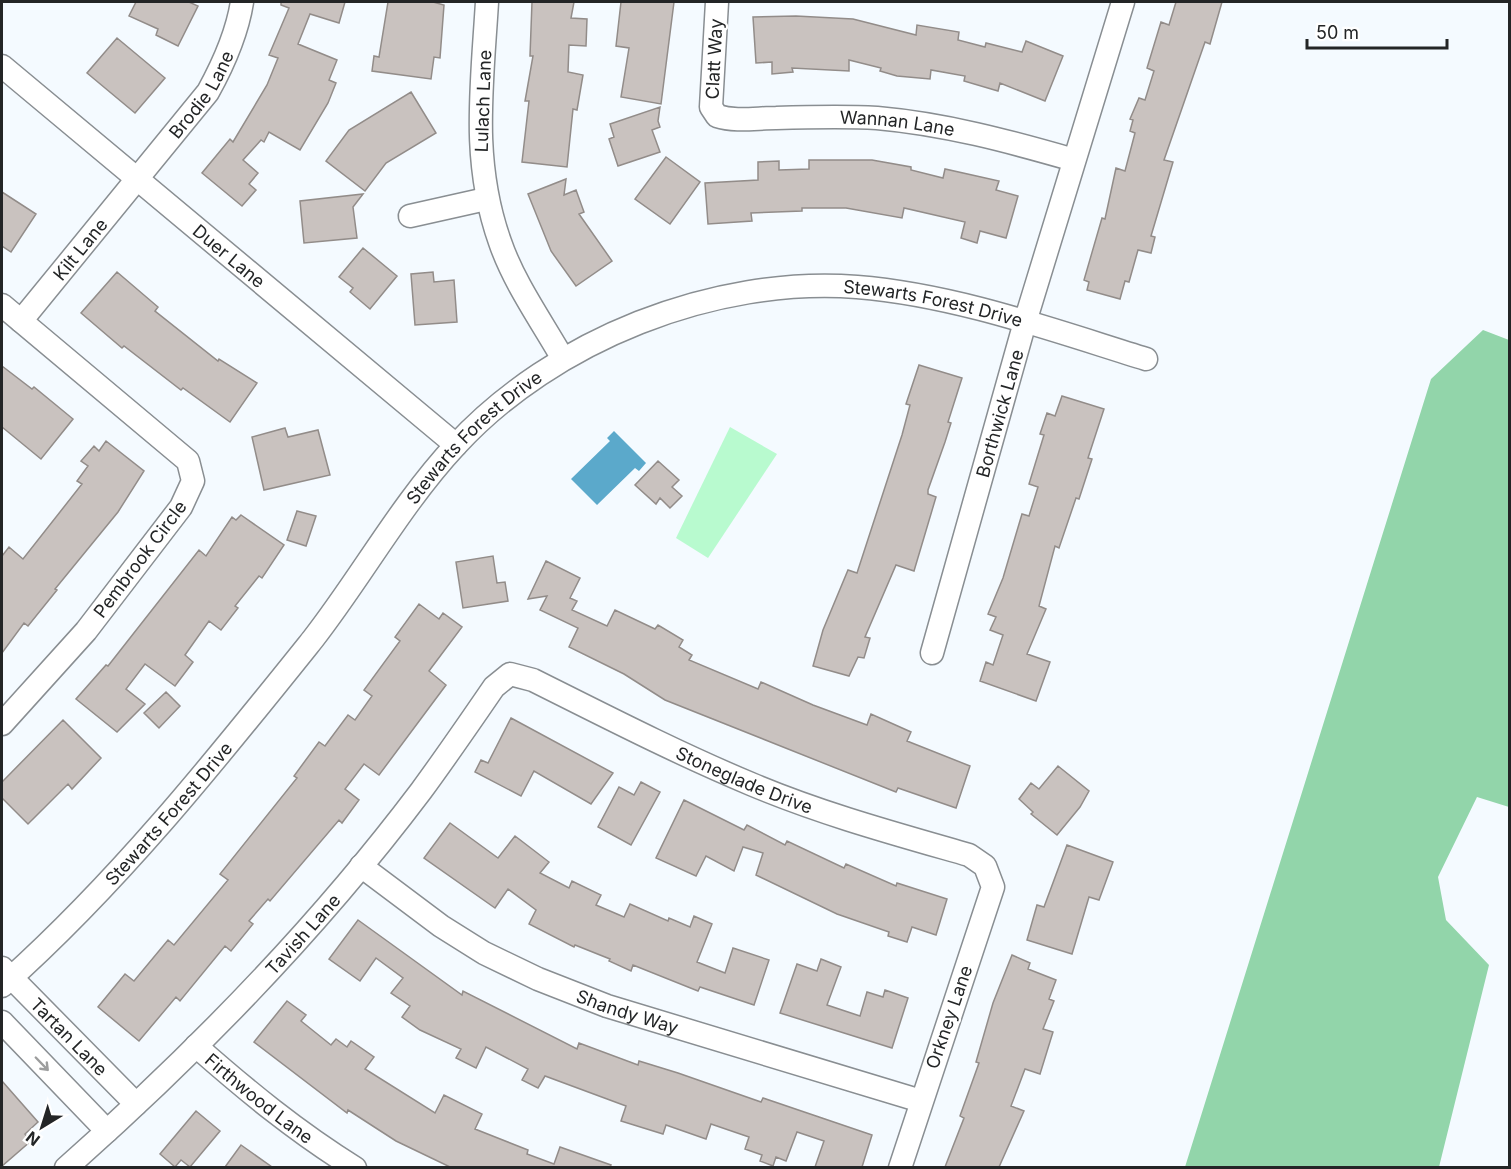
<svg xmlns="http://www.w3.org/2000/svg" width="1511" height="1169" viewBox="0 0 1511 1169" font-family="Inter,sans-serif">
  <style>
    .green { fill: #b8facf }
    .forest { fill: #92d5aa }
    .water { fill: #5ba9cb }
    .building { fill: #c9c2bf; stroke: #928c89; stroke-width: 1.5 }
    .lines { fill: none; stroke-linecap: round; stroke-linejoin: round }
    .minor-casing { stroke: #898e92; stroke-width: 25 }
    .minor { stroke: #fff; stroke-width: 22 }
    .oneway { stroke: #9c9d9d }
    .labels { text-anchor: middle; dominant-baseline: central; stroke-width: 4.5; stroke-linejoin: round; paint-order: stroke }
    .street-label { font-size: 18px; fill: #232526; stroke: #fff }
  </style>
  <rect width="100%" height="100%" fill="#f4faff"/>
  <path class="green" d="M730 427 777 454 708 558 676 538Z"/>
  <path class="forest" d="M1483 330 1509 340V807L1477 797 1438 877 1446 920 1489 965 1439 1167H1185L1431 379Z"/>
  <path class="water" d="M614 431 646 463 639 471 635 468 597 505 571 479 610 441 607 438Z"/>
  <path class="building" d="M136 2H189L198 6 178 46 156 35 158 29 129 16Z
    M281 2H345L339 23 310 14 298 44 337 60 329 80 336 83 328 103 300 150 269 132 264 142 261 140 243 160 258 173 249 184 256 190 242 206 202 173 230 139 233 142 267 85 278 58 269 55 289 8 281 5Z
    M388 2H433L444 5 440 58 434 57 431 79 372 71 374 56 379 57Z
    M532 2H574L571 18 587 19 586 46 569 45 568 72 583 75 577 110 573 109 567 167 522 162 529 101H525L533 56H530Z
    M621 2H674L661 104 621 97 629 48 616 46Z
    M1176 2H1222L1210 44 1205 42 1164 160 1173 162 1151 236 1155 237 1151 253 1138 250 1129 282 1125 281 1120 299 1087 290 1089 282 1084 280 1102 218 1105 219 1116 168 1125 171 1135 133 1130 131 1133 120 1130 119 1139 98 1145 100 1154 71 1147 68 1161 22 1169 25Z
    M796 16 853 19 916 35 917 25 959 32 958 40 985 47 986 43 1022 52 1026 41 1063 56 1045 101 1000 83 998 91 964 81 965 76 931 70 930 79 897 76 880 71 881 68 849 60V71L792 68 793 72 772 74V62L756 63 753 17Z
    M117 38 165 78 135 113 87 73Z
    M411 92 436 133 386 163 365 191 326 161 349 130Z
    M660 107 658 121 660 127 652 130 660 152 618 166 609 139 614 137 610 124Z
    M666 157 700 182 670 224 635 199Z
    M809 160H872L911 167V170L943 178 945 169 999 181 996 190 1018 196 1006 238 980 231 977 243 961 238 965 222 904 208 902 218 846 208H802V211L751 213 752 221 708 224 705 183 758 180V162L779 161V170L809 169Z
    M566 179 564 195 576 190 584 212 579 214 612 261 576 286 551 251 528 194Z
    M2 192 36 214 11 252 2 246Z
    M363 194 353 207 357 238 304 243 300 201Z
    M363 248 397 276 370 309 350 292 353 288 339 277Z
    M117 272 158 307 155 311 218 361 219 359 257 383 230 422 183 388 181 390 124 346 122 348 81 313Z
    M433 272 434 282 454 280 457 322 415 325 411 274Z
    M919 365 962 378 948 422 951 423 945 442 928 490V494L936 497 914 571 896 565 865 637 870 638 864 658 858 657 849 676 813 666 823 630 848 570 857 573 902 435 910 405 906 404Z
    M2 366 32 389 34 387 73 419 41 459 2 427Z
    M1062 396 1104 409 1088 458 1092 459 1079 499 1076 498 1059 548 1055 546 1039 606 1046 609 1027 654 1050 662 1036 701 980 681 986 662 993 665 1003 635 990 630 996 617 988 614 1003 578 1022 514 1029 516 1038 487 1029 484 1044 435 1040 434 1047 413 1055 416Z
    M285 428 288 437 318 430 330 475 264 490 252 437Z
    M106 441 144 471 118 512 55 589 57 590 28 626 24 623 2 653V556L9 547 23 559 82 484 77 481 88 466 81 461 94 446 99 451Z
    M658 461 679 480 672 487 682 496 670 508 660 498 656 504 635 485Z
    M297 511 316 516 306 546 287 540Z
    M241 515 284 545 262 578 259 576 235 606 238 608 221 630 209 621 185 655 193 662 175 686 145 664 126 689 145 704 117 732 76 699 106 665 108 666 199 550 206 556 232 517 236 520Z
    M493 556 497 583 505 582 508 601 463 608 456 562Z
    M546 561 580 578 570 598 577 601 572 610 607 626 615 610 655 629 658 625 683 640 679 647 692 655 689 660 758 689 761 682 813 705 867 725 871 714 911 732 907 741 970 766 956 808 898 788 896 792 665 700 624 674 569 647 578 628 540 610 547 596 528 599Z
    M419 604 439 619 443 613 462 627 429 671 446 685 379 775 364 764 345 789 359 800 342 823 339 820 270 901 268 899 249 921 253 924 231 951 225 946 180 1001 176 997 139 1041 98 1007 125 974 134 981 168 940 174 945 228 880 220 874 297 778 294 776 319 742 325 746 348 715 355 720 372 696 364 690 400 641 395 637Z
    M166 692 180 706 159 728 144 713Z
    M511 718 613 773 591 804 534 771 521 796 475 772 481 760 488 763Z
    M63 720 101 758 72 789 68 784 28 824 2 798V782Z
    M1058 766 1089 791 1080 807 1057 835 1031 814 1033 812 1019 799 1031 783 1039 789Z
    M641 782 660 792 631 845 598 827 619 787 634 795Z
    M684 800 744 830 747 825 785 845 787 841 844 868 846 864 896 886 897 883 947 899 936 935 912 927 907 942 888 936 889 932 837 914 756 875 763 853 743 847 734 871 706 856 696 876 656 858Z
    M450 823 498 858 515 836 549 862 540 873 569 888 572 881 601 895 596 905 624 917 630 904 668 921 669 918 690 927 694 916 712 924 697 962 725 973 733 948 769 960 754 1005 700 987 698 991 633 965 631 971 609 961 610 959 575 945 574 947 529 924 536 910 508 889 495 908 424 858Z
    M1067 845 1113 862 1099 900 1089 897 1072 954 1027 940 1037 905 1044 907Z
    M358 920 462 995 463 991 577 1049 579 1043 638 1065 639 1061 678 1073 761 1102 763 1098 872 1135 862 1167H815L824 1141 797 1132 786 1161 776 1157 773 1166 760 1161 762 1155 745 1149 749 1137 711 1124 706 1139 666 1125 663 1134 621 1121 626 1106 545 1076 538 1088 522 1080 528 1069 486 1047 476 1068 456 1058 461 1049 420 1030 402 1017 410 1006 391 993 403 978 376 958 360 981 329 959Z
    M1012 955 1030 963 1028 969 1056 980 1049 999 1054 1001 1043 1029 1053 1032 1040 1074 1025 1069 1011 1106 1024 1111 999 1167H945L964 1118 960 1116 979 1063 976 1062 993 1003Z
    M821 959 841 967 827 1005 860 1016 867 992 883 997 885 990 908 998 892 1048 780 1013 797 964 817 971Z
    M287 1001 306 1015 301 1021 331 1045 336 1039 347 1047 351 1041 374 1057 365 1069 435 1113 444 1095 482 1114 475 1129 528 1150 527 1154 554 1164 560 1147 611 1165 610 1167H450L396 1141 348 1110 347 1113 254 1042Z
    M2 1081 38 1122 25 1134 31 1141 2 1166Z
    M196 1111 220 1131 190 1167 181 1160 175 1167 160 1154Z
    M241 1145 272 1167H225Z"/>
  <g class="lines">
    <defs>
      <g id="minor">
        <path d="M487 2C482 86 471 161 500 242 514 283 542 322 563 359"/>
        <path id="s1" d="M717 2 711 107 717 116C736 122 756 118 776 118 809 117 843 116 877 118 945 124 1008 141 1074 160"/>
        <path id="s2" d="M2 66 456 445"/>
        <path d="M410 216 486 199"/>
        <path d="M2 305 188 461 193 481 181 507 86 631 2 724"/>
        <path id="s3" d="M21 321 208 92C224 63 237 34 242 2"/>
        <path id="s4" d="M932 653 1025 322 1123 2"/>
        <path id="s5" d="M361 866 441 926 484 953 538 979 607 1006 921 1101"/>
        <path id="s6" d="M2 968 136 1104"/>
        <path id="s7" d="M2 986C118 883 216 760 313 639 362 576 401 504 456 445 553 340 714 276 857 287 956 295 1052 330 1146 359"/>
        <path d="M2 1022 107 1131"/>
        <path id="s8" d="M196 1046C247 1091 297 1132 355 1168"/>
        <path id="s9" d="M66 1168C195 1054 317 929 421 791 446 757 470 722 494 687L510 674 533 680C605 716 677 753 751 784 822 814 896 834 969 855L985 866 993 887 900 1168"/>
      </g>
    </defs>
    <use href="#minor" class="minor-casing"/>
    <use href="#minor" class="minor"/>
  </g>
  <defs><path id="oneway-shaft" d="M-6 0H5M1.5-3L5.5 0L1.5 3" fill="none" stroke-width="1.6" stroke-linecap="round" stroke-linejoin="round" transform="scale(1.5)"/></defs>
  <use class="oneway" href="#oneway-shaft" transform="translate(42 1064) rotate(46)"/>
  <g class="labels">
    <g class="street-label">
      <text transform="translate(714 59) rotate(-87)">Clatt Way</text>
      <text stroke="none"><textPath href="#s3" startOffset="290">Brodie Lane</textPath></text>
      <text transform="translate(483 101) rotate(-88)">Lulach Lane</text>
      <text stroke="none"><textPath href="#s1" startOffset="297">Wannan Lane</textPath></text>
      <text stroke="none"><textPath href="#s3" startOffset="93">Kilt Lane</textPath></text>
      <text stroke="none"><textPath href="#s2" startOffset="296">Duer Lane</textPath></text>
      <text stroke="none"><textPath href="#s7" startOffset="1230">Stewarts Forest Drive</textPath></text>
      <text stroke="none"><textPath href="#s4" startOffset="249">Borthwick Lane</textPath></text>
      <text stroke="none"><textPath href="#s7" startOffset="726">Stewarts Forest Drive</textPath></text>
      <text transform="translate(140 559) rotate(-53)">Pembrook Circle</text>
      <text stroke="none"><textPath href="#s9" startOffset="924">Stoneglade Drive</textPath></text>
      <text stroke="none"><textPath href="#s7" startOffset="240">Stewarts Forest Drive</textPath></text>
      <text stroke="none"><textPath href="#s9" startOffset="333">Tavish Lane</textPath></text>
      <text stroke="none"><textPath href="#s5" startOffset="306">Shandy Way</textPath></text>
      <text transform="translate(949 1017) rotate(-71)">Orkney Lane</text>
      <text stroke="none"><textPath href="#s6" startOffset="96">Tartan Lane</textPath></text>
      <text stroke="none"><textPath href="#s8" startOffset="82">Firthwood Lane</textPath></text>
    </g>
  </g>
  <rect width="1511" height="1169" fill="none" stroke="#232526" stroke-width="6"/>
  <g transform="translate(42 1127) rotate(218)" stroke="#ffffff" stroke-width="4.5" paint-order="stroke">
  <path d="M0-4.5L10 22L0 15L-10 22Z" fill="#232526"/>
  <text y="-9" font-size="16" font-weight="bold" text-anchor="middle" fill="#232526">N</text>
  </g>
  <path d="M1307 39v9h140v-9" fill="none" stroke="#232526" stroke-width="3"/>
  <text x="1316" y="39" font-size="18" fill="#232526" stroke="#ffffff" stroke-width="4.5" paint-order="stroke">50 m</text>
</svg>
